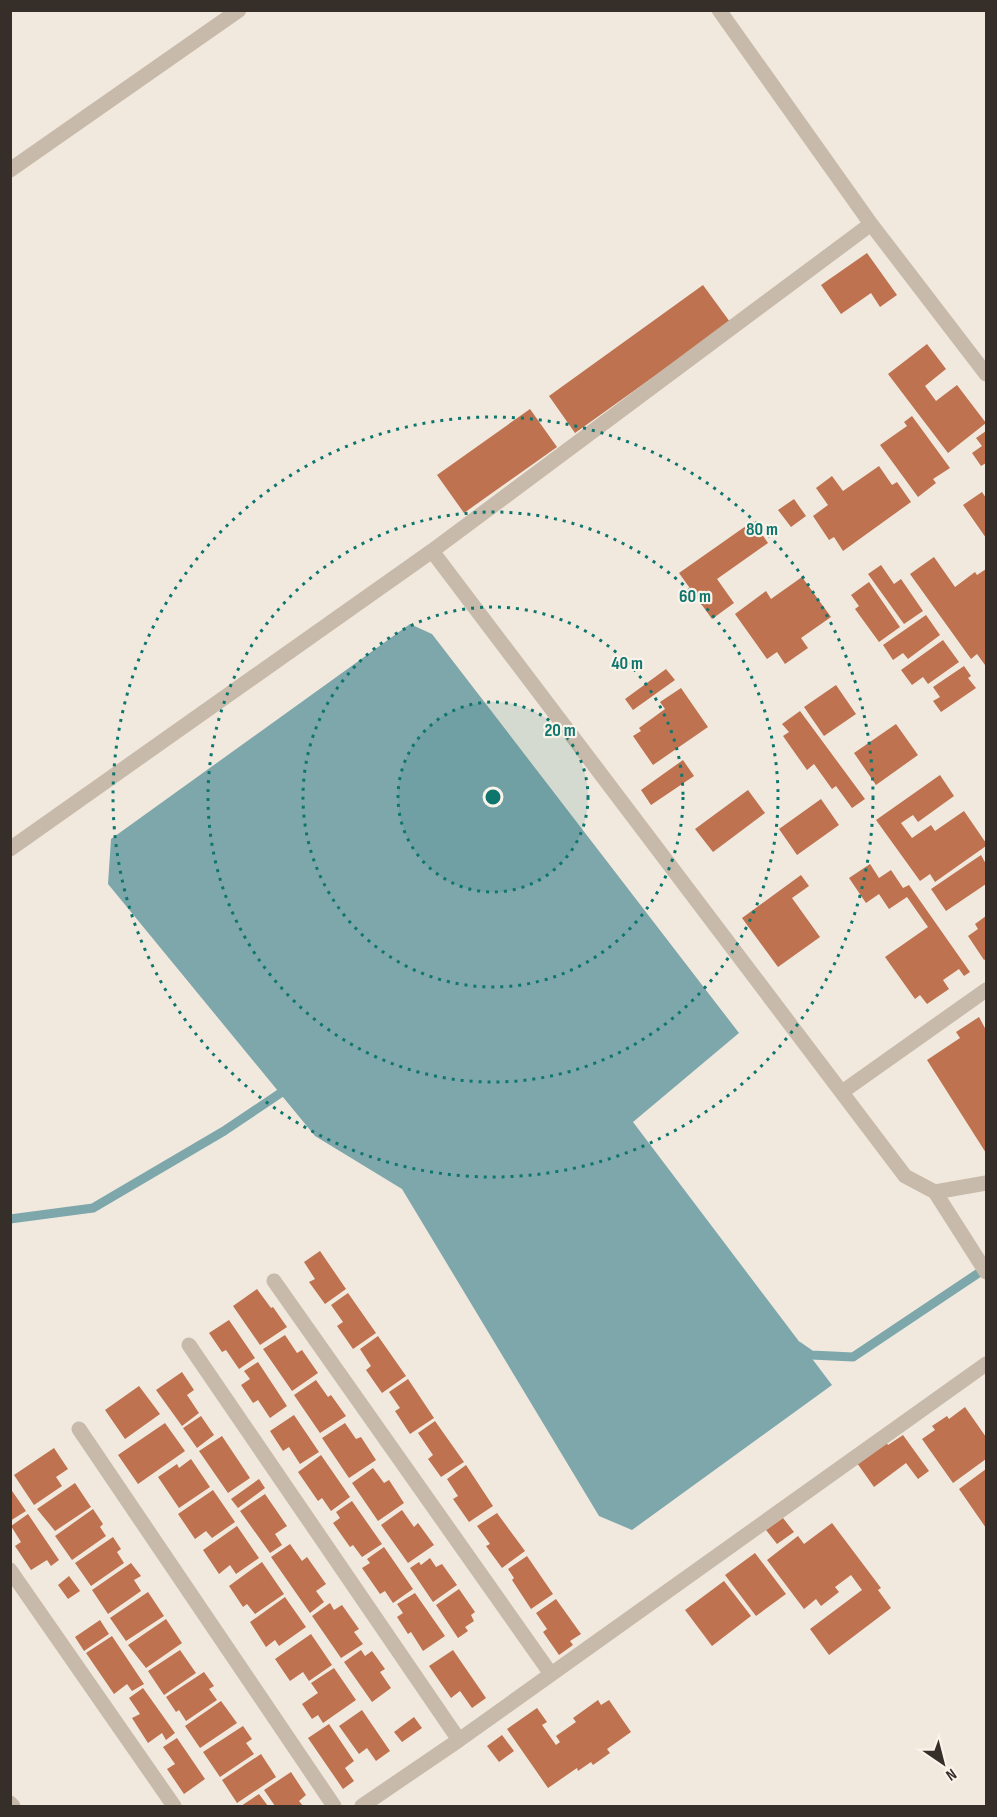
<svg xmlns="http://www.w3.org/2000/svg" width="997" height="1817" viewBox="0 0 997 1817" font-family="'Sofia Sans Condensed',sans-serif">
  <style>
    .water { fill: #7ea7ac }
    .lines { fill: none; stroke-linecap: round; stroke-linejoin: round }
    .stream { stroke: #7ea7ac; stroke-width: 9 }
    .building { fill: #be724f }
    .minor { stroke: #c8baaa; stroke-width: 15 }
    .ring { fill: none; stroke: #0f766e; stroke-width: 3; stroke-dasharray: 3 6 }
    .centre { fill: #0f766e; stroke: #f9f3ea; stroke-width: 3 }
    .ring-label { font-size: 18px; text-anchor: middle; font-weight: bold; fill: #0f766e; stroke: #f9f3ea; stroke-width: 4.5; stroke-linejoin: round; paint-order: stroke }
  </style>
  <rect width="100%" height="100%" fill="#f1e9de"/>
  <path class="water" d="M410 624 432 634 739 1033 633 1122 832 1385 632 1530 599 1516 402 1189 315 1136 108 884 111 839Z"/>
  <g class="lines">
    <path class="stream" d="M10 1219 93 1208 224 1131 291 1086
      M798 1346 811 1355 853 1357 986 1268"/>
  </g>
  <path class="building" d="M867 253 897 295 880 307 871 293 841 314 821 285Z
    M703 285 730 322 575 433 549 396Z
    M927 344 946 369 925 386 936 401 957 385 986 423 948 453 888 374Z
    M530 409 557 447 464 513 437 475Z
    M912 416 950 468 933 479 936 483 918 497 880 445 907 426 904 422Z
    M986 431V463L981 466 972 453 982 446 976 438Z
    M879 466 892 485 897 482 911 502 843 551 834 537 829 540 813 516 828 505 816 488 832 476 843 491Z
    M982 492 986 498V538L963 505Z
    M794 499 806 516 791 527 778 510Z
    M753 521 768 543 717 579 734 603 712 619 679 573Z
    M934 557 955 587 975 572 977 575 986 569V664L985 665 977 654 971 659 910 574Z
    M881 565 894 584 901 579 923 611 904 624 868 574Z
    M802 577 831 617 801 638 808 648 785 664 777 652 767 659 735 614 766 591 771 599Z
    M869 582 900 627 879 642 855 609 859 606 851 595Z
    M926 615 940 635 908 659 903 653 893 660 883 645Z
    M943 640 959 662 928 684 923 677 912 685 901 670Z
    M964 666 971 676 968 678 976 688 941 712 933 701 940 697 933 687Z
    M666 669 675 680 633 710 625 699Z
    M836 685 856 714 824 736 804 707Z
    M681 688 708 727 653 765 633 736 641 731 639 728 665 709 660 702Z
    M800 711 865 799 852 808 836 786 832 789 814 764 807 770 783 736 789 732 782 724Z
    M896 724 918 755 876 785 854 753Z
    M683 760 694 776 651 805 641 790Z
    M940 775 954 796 918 822 913 815 901 823 912 838 931 825 935 831 964 811 986 843V846L935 882 930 874 920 881 876 820Z
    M748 790 765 813 713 852 695 829Z
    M821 799 839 825 797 855 779 829Z
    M981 855 986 864V884L946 911 931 889Z
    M870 864 879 878 891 870 903 888 909 885 970 972 964 976 959 969 943 980 949 989 927 1004 920 995 915 999 885 957 928 927 907 897 889 909 879 894 866 903 849 878Z
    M801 875 809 886 792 898 820 937 778 967 742 918Z
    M986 916V959L984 960 968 936 978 929 975 924Z
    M979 1017 986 1030V1078L985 1079 986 1081V1153L927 1060 960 1038 956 1032Z
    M320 1251 346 1289 325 1304 309 1282 315 1279 304 1262Z
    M257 1289 271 1308 273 1307 287 1327 260 1345 233 1306Z
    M348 1293 376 1333 353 1349 337 1326 343 1322 331 1305Z
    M229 1320 255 1358 239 1369 226 1350 222 1352 209 1333Z
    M285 1335 297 1353 302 1350 318 1373 292 1391 263 1349Z
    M378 1336 406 1376 382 1393 366 1370 371 1366 360 1349Z
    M258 1362 287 1406 270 1418 258 1400 253 1403 241 1385 250 1379 244 1371Z
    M182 1372 194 1390 187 1395 199 1413 182 1426 156 1390Z
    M408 1379 434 1418 410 1434 395 1411 400 1408 389 1392Z
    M316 1380 328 1397 331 1395 346 1416 320 1433 294 1395Z
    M139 1386 160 1414 125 1439 105 1410Z
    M965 1407 986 1437V1459L953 1483 922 1439 935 1430 932 1426 947 1416 949 1419Z
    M294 1415 319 1452 300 1464 289 1447 283 1451 270 1431Z
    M201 1416 214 1435 197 1448 183 1428Z
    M435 1421 464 1462 441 1477 428 1459 433 1455 418 1433Z
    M165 1423 185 1451 138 1484 118 1455Z
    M345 1423 356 1439 361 1437 376 1460 349 1478 322 1438Z
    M903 1435 929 1471 918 1479 906 1463 874 1487 857 1463 886 1442 888 1445Z
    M222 1436 250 1478 228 1493 199 1451Z
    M54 1448 68 1469 56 1477 62 1486 34 1505 14 1475Z
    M321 1455 350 1497 331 1511 322 1498 318 1501 298 1472Z
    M191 1459 210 1487 179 1508 158 1477 177 1464 179 1468Z
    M466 1465 493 1506 469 1522 453 1499 458 1496 447 1479Z
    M373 1468 384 1483 389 1480 404 1503 378 1521 352 1483Z
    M986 1469V1528L959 1489Z
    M259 1479 265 1488 238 1508 231 1499Z
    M75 1483 91 1507 55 1531 37 1509Z
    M10 1488 26 1511 10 1521Z
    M213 1490 235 1522 212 1538 206 1531 195 1539 178 1514Z
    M265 1494 287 1526 275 1534 282 1545 270 1553 240 1511Z
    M352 1501 382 1544 362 1557 353 1545 350 1547 333 1523 340 1518 336 1512Z
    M93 1509 103 1524 100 1527 106 1536 72 1560 55 1536Z
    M402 1510 414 1527 418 1523 434 1545 408 1563 381 1525Z
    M497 1513 525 1551 502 1568 486 1546 490 1544 477 1526Z
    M28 1514 59 1560 51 1566 47 1560 31 1570 15 1546 21 1542 11 1526Z
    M783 1518 794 1532 777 1544 766 1530Z
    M832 1523 881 1588 878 1590 891 1608 829 1655 810 1629 862 1590 851 1575 835 1587 839 1592 821 1606 816 1599 804 1609 767 1560 798 1536 804 1544Z
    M237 1526 259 1558 236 1574 230 1565 219 1574 203 1550Z
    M113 1537 121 1549 117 1552 124 1563 91 1586 75 1563Z
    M290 1544 302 1561 307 1557 326 1584 316 1591 324 1602 310 1613 271 1557Z
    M384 1547 413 1589 393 1603 385 1591 380 1594 362 1568 370 1563 367 1559Z
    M755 1553 786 1594 756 1616 725 1575Z
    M527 1556 553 1594 531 1609 512 1580 514 1578 508 1569Z
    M430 1558 436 1567 442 1564 457 1585 433 1602 410 1568 419 1562 421 1565Z
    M262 1562 284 1594 255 1614 247 1604 243 1607 229 1586Z
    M131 1563 141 1576 134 1580 141 1591 108 1614 92 1590Z
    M69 1576 80 1591 68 1599 58 1585Z
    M724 1581 751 1616 712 1646 685 1610Z
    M459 1589 475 1612 471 1615 474 1621 465 1627 468 1631 458 1638 436 1605Z
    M148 1592 164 1616 126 1641 110 1618Z
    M415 1593 445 1636 423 1651 411 1632 408 1634 397 1617 403 1613 397 1604Z
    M285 1597 306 1627 279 1646 275 1640 266 1647 250 1622Z
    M556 1599 581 1634 570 1641 573 1645 559 1655 543 1632 547 1629 536 1613Z
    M330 1603 334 1610 342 1605 359 1629 354 1632 363 1644 341 1658 312 1616Z
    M166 1619 182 1643 146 1668 128 1645Z
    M100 1620 109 1634 84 1651 75 1637Z
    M311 1634 332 1665 309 1681 303 1672 290 1681 275 1659Z
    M112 1636 144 1684 132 1691 127 1684 114 1694 86 1653Z
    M180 1650 196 1673 164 1695 148 1671Z
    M361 1650 365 1656 372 1651 385 1669 380 1672 391 1688 372 1702 344 1662Z
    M453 1650 486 1698 472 1708 460 1691 451 1698 429 1666Z
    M334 1668 356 1700 323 1723 318 1715 312 1719 302 1704 318 1693 311 1683Z
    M204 1672 214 1686 209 1689 217 1700 186 1721 179 1710 176 1712 166 1697Z
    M143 1688 175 1733 166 1740 162 1733 148 1743 132 1718 140 1714 129 1698Z
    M598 1700 601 1705 609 1700 631 1732 607 1749 610 1753 593 1765 591 1762 578 1771 577 1768 548 1788 507 1729 537 1708 547 1722 542 1725 556 1745 560 1742 556 1736 576 1722 573 1718Z
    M221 1701 237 1723 200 1748 185 1726Z
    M362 1710 390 1751 376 1761 367 1748 359 1754 339 1726Z
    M414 1717 422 1728 402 1742 394 1732Z
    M329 1724 354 1761 345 1768 354 1781 343 1789 308 1738Z
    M243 1726 252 1739 246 1743 254 1754 220 1777 203 1752Z
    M502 1735 514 1751 499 1762 487 1746Z
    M177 1738 205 1779 184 1794 167 1769 175 1764 163 1747Z
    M261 1754 276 1777 237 1803 222 1780Z
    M291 1772 306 1795 299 1801 303 1806H275L264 1790Z
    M259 1794 268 1806H241Z"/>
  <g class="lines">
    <path class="minor" d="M719 10 871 224 986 374
      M10 170 239 10
      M432 551 905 1176 935 1192 986 1272
      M10 849 432 551 871 224
      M842 1092 986 990
      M935 1192 986 1183
      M274 1281 551 1674
      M189 1345 459 1740
      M79 1429 334 1806
      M10 1570 174 1806
      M10 1803 13 1806
      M362 1806 459 1740 986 1364"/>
  </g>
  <circle cx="493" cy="797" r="95" fill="#0f766e" fill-opacity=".12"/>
  <g class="ring">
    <circle cx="493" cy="797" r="95"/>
    <circle cx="493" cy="797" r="190"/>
    <circle cx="493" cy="797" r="285"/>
    <circle cx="493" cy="797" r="380"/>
  </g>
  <circle cx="493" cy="797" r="9" class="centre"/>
  <g class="ring-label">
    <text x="762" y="535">80 m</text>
    <text x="695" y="602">60 m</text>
    <text x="627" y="669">40 m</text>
    <text x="560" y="736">20 m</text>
  </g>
  <rect width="997" height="1817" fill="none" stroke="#362e29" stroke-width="24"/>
  <g transform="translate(943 1763) rotate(145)" stroke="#f9f3ea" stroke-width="4.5" paint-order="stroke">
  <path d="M0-4.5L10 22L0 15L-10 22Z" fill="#362e29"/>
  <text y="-9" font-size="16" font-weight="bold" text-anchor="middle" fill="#362e29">N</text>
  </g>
</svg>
